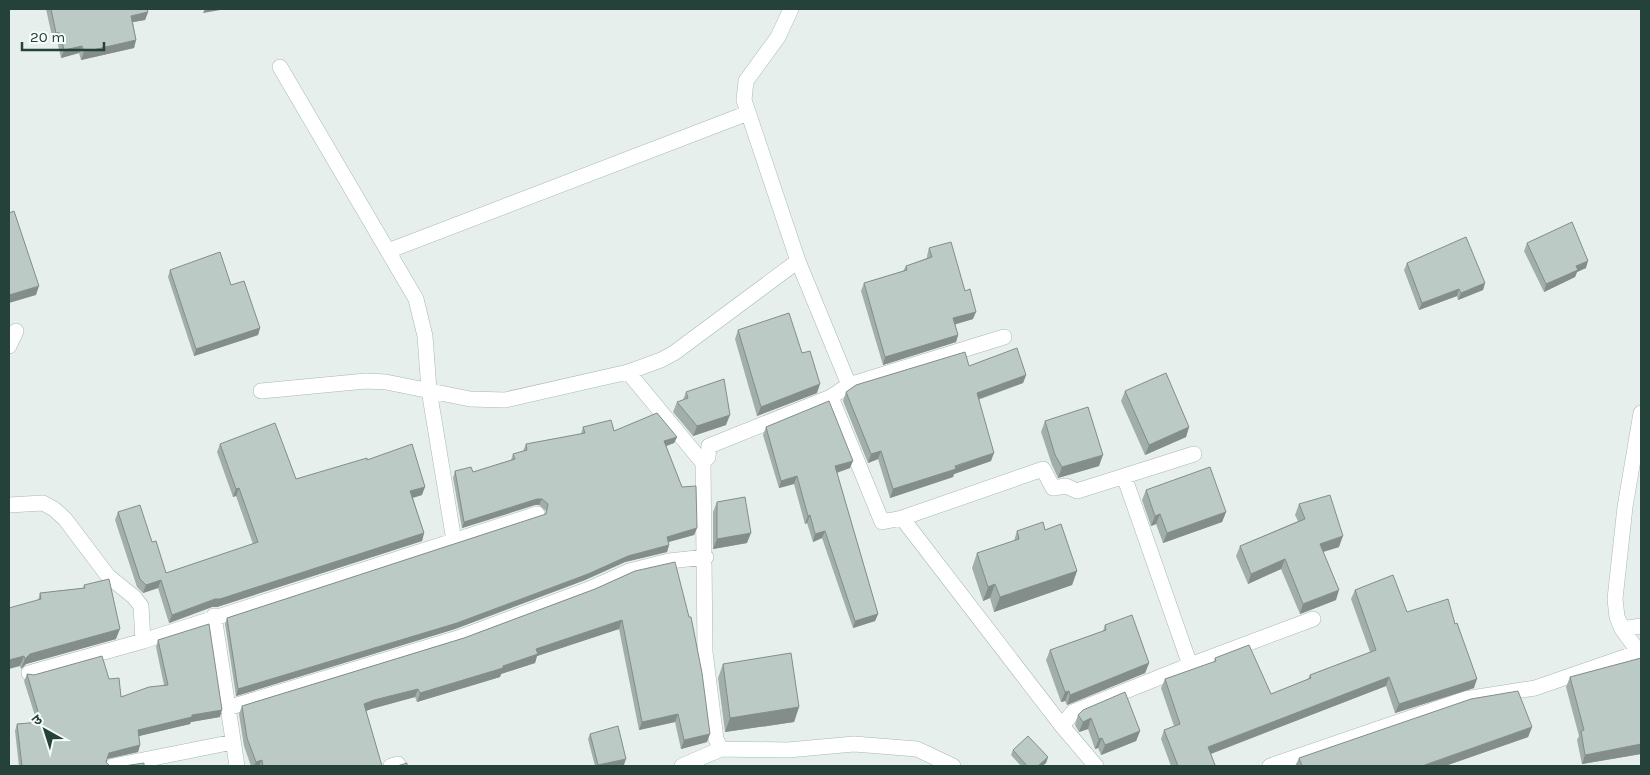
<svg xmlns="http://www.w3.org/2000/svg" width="1650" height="775" viewBox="0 0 1650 775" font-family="Karla,'Noto Sans Devanagari',sans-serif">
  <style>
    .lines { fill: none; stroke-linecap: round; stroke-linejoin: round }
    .minor-casing { stroke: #a8b8b2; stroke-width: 16 }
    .minor { stroke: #fff; stroke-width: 15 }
    .wall { fill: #a1aea9 }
    .shaded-wall { fill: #838d89 }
    .building { fill: #bbcac4; stroke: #838d89 }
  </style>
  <rect width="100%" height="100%" fill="#e6efeb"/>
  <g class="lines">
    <defs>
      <path id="minor" d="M791 9 778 37 746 81 744 100 798 261 849 385 831 397 882 522 902 518 1062 726 1096 766
        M280 67 416 299 425 336 429 390 454 541
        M388 251 748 113
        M9 346 16 331
        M628 372 703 463
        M849 385 1004 337
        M261 391 366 381 386 382 470 399 505 400 628 372 661 360 674 353 798 261
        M1641 413 1625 507 1615 599 1617 617 1622 629 1641 655
        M1124 476 1190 665
        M9 505 43 503 54 509 65 519 108 576 134 597 141 606 143 641
        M902 518 1043 469 1053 488 1066 486 1077 491 1194 454
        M214 616 237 766
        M1622 629 1641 626
        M29 673 143 641 537 514
        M227 708 458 638 589 589 629 571 669 561 706 557
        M1062 726 1073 712 1190 665 1313 619
        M721 749 716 739 705 652 703 463 708 457 709 446 831 397
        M113 766 233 742
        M391 766 398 764
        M682 766 721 749 788 750 854 744 917 749 953 766
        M1270 766 1465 699 1535 688 1639 652"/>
    </defs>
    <use href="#minor" class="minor-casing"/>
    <use href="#minor" class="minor"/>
  </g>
  <path class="wall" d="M46 9H147L148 12 145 20 133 22 136 40 134 48 81 60 79 53 61 58 57 40 53 41Z
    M1527 243 1586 268 1577 272 1575 277 1544 292 1524 251Z
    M929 248 965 291 973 319 955 324 958 335 956 342 883 365 861 291 864 283 903 271 906 266 927 258V256Z
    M1407 263 1485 283 1483 290 1458 300 1457 296 1419 310 1404 270Z
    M170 270 231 285 260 328 258 335 194 356 168 277Z
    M738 330 802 353 817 393 757 416 735 339Z
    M969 366 1026 375 1023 383 978 400 991 461 954 474 953 477 890 498 878 459 868 463 843 401 846 392Z
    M1125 391 1189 427 1186 437 1145 455 1121 401Z
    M686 392 726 425 693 436 673 412 677 402 683 400Z
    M1045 421 1099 466 1058 478 1052 465 1041 432Z
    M583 427 614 431 677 437 674 443 666 446 697 528 694 535 668 542 669 545 667 552 625 562 585 580 455 629 236 696 225 624 227 618 545 515 546 511 539 505H535L462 528 453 478 455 471 473 472 511 460 513 454 523 451 526 444 581 434Z
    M766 427 850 468 837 473 878 614 875 621 853 628 822 538 813 542 807 523 805 524 794 484 779 488 763 435Z
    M220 444 296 479 367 460 422 495 413 498 424 533 422 541 217 607H212L169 623 158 588 143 593 137 587 115 520 118 512 166 573 253 544 236 496 233 497 217 452Z
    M1146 490 1226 512 1222 522 1163 543 1156 524 1151 526 1142 500Z
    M717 502 747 543 713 549V512Z
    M1299 504 1339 547 1323 552 1336 600 1300 614 1281 569 1248 584 1236 556 1240 546 1298 521 1295 515Z
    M1045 530 1077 571 1072 585 994 612 990 598 983 601 972 568 977 553 1014 541 1017 531Z
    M635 571 707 742 681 749 675 722 639 730 619 629 537 656 535 663 501 674 500 677 417 702 415 697 371 709 366 711 382 766H251L244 746 239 714 242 706 464 638 595 589Z
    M84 585 116 639 26 664 21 669 20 666 40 593 83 588Z
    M1355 590 1407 612 1474 688 1395 713 1386 686 1211 754 1215 766H1171L1161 739 1164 730 1174 726 1161 688 1165 679 1214 662 1215 658 1271 694 1308 679 1310 675 1370 652 1351 599Z
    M1105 625 1149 663 1145 673 1067 705 1065 701 1061 702 1046 660 1050 650 1103 631Z
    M158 640 220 717 191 722 190 724 139 736 140 745 138 752 107 759 106 762 110 766H19L15 731 17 724 37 722 24 681 27 674 34 675 109 679 121 697 164 685 156 647Z
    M1641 658V754L1582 764 1577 740 1579 736 1566 687 1570 677Z
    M723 664 799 707 794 722 725 732 718 678Z
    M1078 715 1140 731 1136 741 1101 755 1098 748 1095 749 1088 729 1079 732 1075 725Z
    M1532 727 1528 737 1445 766H1295L1299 758Z
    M590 734 624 765 616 766H595L588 739Z
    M1013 750 1048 757 1046 763 1042 766H1021L1011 755Z"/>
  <path class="shaded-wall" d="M205 9H226L203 13Z
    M148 12 145 20 128 23 131 16Z
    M56 33H60L57 40 53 41Z
    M136 40 134 48 81 60 84 52Z
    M82 46 79 53 61 58 64 50Z
    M1588 261 1586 268 1577 272 1575 277 1544 292 1546 284 1576 266Z
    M1485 283 1483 290 1458 300 1461 293Z
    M39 286 36 295 9 303V295Z
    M1459 289 1457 296 1419 310 1422 303Z
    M976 312 973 319 950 326 953 318Z
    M260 328 258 335 194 356 196 349Z
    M958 335 956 342 883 365 885 357Z
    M1026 375 1023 383 973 401 977 393Z
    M820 384 817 393 757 416 761 407Z
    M730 415 726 425 693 436 697 426Z
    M1189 427 1186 437 1145 455 1149 445Z
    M677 437 674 443 661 448 664 441Z
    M881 451 878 459 868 463 871 454Z
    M994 453 991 461 954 474 953 477 890 498 893 489Z
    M1103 455 1099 466 1058 478 1062 467Z
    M853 461 850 468 832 474 835 466Z
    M797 476 794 484 779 488 781 481Z
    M425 487 422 495 408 499 410 491Z
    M239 488 236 496 233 497 236 489Z
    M537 499H542L539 505H535L462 528 464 522Z
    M1226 512 1222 522 1163 543 1167 533Z
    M1160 514 1156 524 1151 526 1155 516Z
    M810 515 807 523 805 524 808 516Z
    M697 528 694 535 665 543 667 537Z
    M825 531 822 538 813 542 815 534Z
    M424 533 422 541 217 607H212L169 623 172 615 215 599Z
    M751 533 747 543 713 549 717 539Z
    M1343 536 1339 547 1316 554 1320 544Z
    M669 545 667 552 625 562 585 580 455 629 236 696 238 689 628 556Z
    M1285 559 1281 569 1248 584 1251 574Z
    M1077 571 1072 585 994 612 1000 597Z
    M161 580 158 588 143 593 146 585Z
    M995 584 990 598 983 601 988 587Z
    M1339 590 1336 600 1300 614 1303 604Z
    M878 614 875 621 853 628 855 621Z
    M622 620 619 629 537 656 535 663 501 674 500 677 417 702 420 693 536 649Z
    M120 629 116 639 26 664 21 669 25 659 30 654Z
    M24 656 20 666 9 669V660Z
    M1149 663 1145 673 1067 705 1070 695Z
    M1389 677 1386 686 1205 756 1208 747Z
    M1477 679 1474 688 1395 713 1399 704Z
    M418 689 415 697 371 709 361 713 364 704 374 700Z
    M1069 691 1065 701 1061 702 1065 692Z
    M799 707 794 722 725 732 730 718Z
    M222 710 220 717 191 722 190 724 135 737 138 730 192 715Z
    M678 714 675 722 639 730 642 722Z
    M1091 718 1088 729 1079 732 1083 722Z
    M1532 727 1528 737 1445 766H1422Z
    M1140 731 1136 741 1101 755 1105 745Z
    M710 734 707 742 681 749 684 740Z
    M1102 738 1098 748 1095 749 1099 739Z
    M1641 744V754L1582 764 1585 755Z
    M140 745 138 752 106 759 109 753Z
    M1048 757 1046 763 1042 766H1038Z
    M626 759 624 765 616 766H598V765Z
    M262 760 259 766H254L256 762Z"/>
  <path class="building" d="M51 9H147L148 12 131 16 136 40 84 52 82 46 64 50 60 33H56Z
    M14 211 39 286 9 295V213Z
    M1572 222 1588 261 1576 266 1578 270 1546 284 1527 243Z
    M1466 237 1485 283 1461 293 1459 289 1422 303 1407 263Z
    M951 242 965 291 970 289 976 312 953 318 958 335 885 357 864 283 907 270 906 266 932 257 929 248Z
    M220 252 231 285 244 281 260 328 196 349 170 270Z
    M789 313 802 353 810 351 820 384 761 407 738 330Z
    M1017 348 1026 375 977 393 994 453 955 466 956 469 893 489 881 451 871 454 846 392 856 385 965 352 969 366Z
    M1166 373 1189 427 1149 445 1125 391Z
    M724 379 730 415 697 426 677 402 688 398 686 392Z
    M829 401 853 461 835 466 878 614 855 621 825 531 815 534 810 515 808 516 797 476 781 481 766 427Z
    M1088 407 1103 455 1062 467 1055 455 1045 421Z
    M657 413 677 437 664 441 682 487 696 486 697 528 667 537 669 545 628 556 588 574 457 623 238 689 227 618 546 514 548 504 542 499H537L464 522 455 471 471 467 473 472 515 459 513 454 527 450 526 444 585 433 583 427 611 420 614 431Z
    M275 423 296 479 367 458V460L412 444 425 487 410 491 424 533 220 599H215L172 615 161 580 146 585 140 579 118 512 140 505 152 542 156 541 166 573 258 542 239 488 236 489 220 444Z
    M1210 467 1226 512 1167 533 1160 514 1155 516 1146 490Z
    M1330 495 1343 536 1320 544 1339 590 1303 604 1285 559 1251 574 1240 546 1305 519 1299 504Z
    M745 497 751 533 717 539V502Z
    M1043 522 1045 530 1061 524 1077 571 1000 597 995 584 988 587 977 553 1019 539 1017 531Z
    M675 562 689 617H691L702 673 710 734 684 740 678 714 642 722 622 620 536 649 538 654 503 666V668L420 693 418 689 374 700 364 704 382 766H263L262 760 256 762 247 738 242 706 464 638 595 589 635 571Z
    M1393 575 1407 612 1448 599 1455 624 1457 623 1477 679 1399 704 1389 677 1208 747 1215 765 1213 766H1178L1164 730 1180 724 1165 679 1216 661 1215 658 1249 645 1271 694 1311 678 1310 675 1376 650 1355 590Z
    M109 579 120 629 30 654 25 659 24 656 9 660V608L41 599 40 593 85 588 84 585Z
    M1132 615 1149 663 1070 695 1069 691 1065 692 1050 650 1106 630 1105 625Z
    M209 624 222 710 192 715V717L138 730 140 745 109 753 106 762 110 766H22L17 724 41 722 27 674 34 675 102 656 109 679 119 678 121 697 149 687 168 685 158 640Z
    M791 653 799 707 730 718 723 664Z
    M1641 658V744L1585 755 1581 731 1584 730 1570 677Z
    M1518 691 1532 727 1422 766H1302L1299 758 1471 699Z
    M1125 692 1140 731 1105 745 1102 738 1099 739 1091 718 1083 722 1078 715 1083 710Z
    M618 726 626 759 598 765 590 734Z
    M1028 736 1048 757 1038 766H1027L1013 750Z
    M144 763V766H124Z
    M407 763V766H397Z"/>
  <rect width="1650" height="775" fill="none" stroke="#24423a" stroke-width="20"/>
  <g transform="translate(45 730) rotate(321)" stroke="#f7fbf9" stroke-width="4" paint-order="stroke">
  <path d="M0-4L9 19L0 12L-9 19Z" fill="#24423a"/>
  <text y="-8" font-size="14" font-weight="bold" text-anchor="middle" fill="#24423a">उ</text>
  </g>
  <path d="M22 42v8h82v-8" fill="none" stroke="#24423a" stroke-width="2.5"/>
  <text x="30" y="42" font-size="15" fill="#24423a" stroke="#f7fbf9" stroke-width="4" paint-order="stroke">20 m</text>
</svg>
